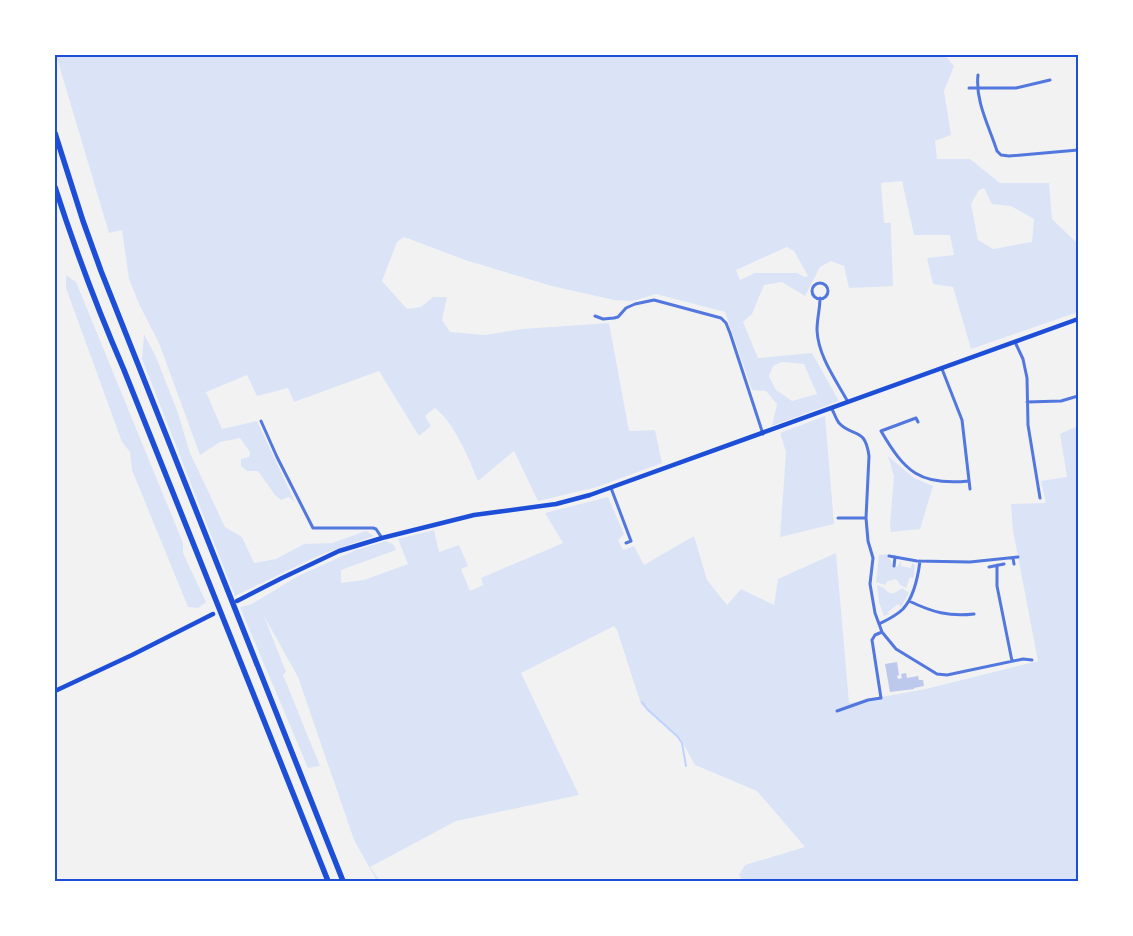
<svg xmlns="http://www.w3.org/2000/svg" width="1133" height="936" viewBox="0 0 1133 936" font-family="'Public Sans',sans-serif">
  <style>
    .green { fill: #dbe4f7; fill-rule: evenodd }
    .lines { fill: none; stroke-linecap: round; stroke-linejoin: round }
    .stream { stroke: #bfd3fe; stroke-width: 2 }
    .building { fill: #bdc9ec }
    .minor { stroke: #5277de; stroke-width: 3 }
    .secondary { stroke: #1d4ed8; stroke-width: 4.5 }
    .motorway { stroke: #1d4ed8; stroke-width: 5.5 }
    .neatline { fill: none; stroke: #1d4ed8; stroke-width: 2 }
  </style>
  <rect width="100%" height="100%" fill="#f2f2f2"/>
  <path class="green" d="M56 55H945L954 66 944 91 951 135 935 141 937 159H970L1000 183H1049L1052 219 1078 244V312L971 349 953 287 933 284 927 258 954 255 950 235H914L902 181 881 183 884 223H891V231L893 286 849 288 844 266 831 261 820 267 805 296 782 282 764 285 752 314 743 322 758 358 812 353 839 401 772 426 777 404 766 391 752 390 725 312 656 294 633 301 614 300 552 286 468 261 404 237 397 242 382 281 407 309 421 307 433 297H447L442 320 450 332 485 335 522 329 609 323 629 431 655 430 662 463 597 487 538 501 514 451 478 481C468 457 455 424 435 408L425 416 431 426 419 436 379 371 294 402 288 388 257 396 247 375 206 392 222 429 257 421 295 502 289 497 281 500 275 495 258 471H247L241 466V459L249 457 250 452 240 438 220 442 200 455 159 343 139 304 129 279 122 230 109 233ZM984 188 992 204 1011 206 1034 219 1032 242 993 249 978 240 971 204 979 190ZM787 247 794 251 808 276 804 277 797 273H755L740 280 736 270ZM782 362 804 364 817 394 792 401 776 390 769 376 773 366Z
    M66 275 76 282 183 543V553L206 602 198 608 188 607 132 470 130 452 122 442 66 288Z
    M144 334 156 357 178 413 190 453 225 527 242 537 254 563 276 559 304 544 332 543 366 531 374 536 320 555 235 596 142 359Z
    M825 416 834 524 780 537 786 452 780 433Z
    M1078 426V881H742L739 875 745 865 805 847 757 791 695 765 680 738 641 704 617 630 614 626 521 673 579 795 456 821 370 867 380 881H377L354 840 298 677 264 616 286 672 283 675 320 766 308 768 240 607 252 604 298 576 356 550 386 541 393 544 396 550 341 570V583L364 580 408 564 398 539 434 530 439 552 459 545 468 566 461 569 470 591 483 585 481 578 563 543 545 513 608 497 624 534 618 540 623 550 634 546 644 565 694 536 707 580 727 605 741 589 774 605 778 579 836 553 849 703 926 689 1038 661 1013 531 1011 504 1046 503 1041 481 1067 477 1060 434Z
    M888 456 914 478 933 486 920 529 891 532 890 525 894 476Z
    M888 554V558L891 560 892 566 897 567 901 561V566L911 568 912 563 915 565 914 578 910 577 906 588 900 585 898 581 895 579 888 581 885 585 876 582 879 555Z
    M877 585C891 589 886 600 902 588L909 593 901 607 898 604 888 612 889 614 884 616 879 602Z"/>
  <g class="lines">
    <path class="stream" d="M642 702 647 709 678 737 682 743 686 766"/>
  </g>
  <path class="building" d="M897 662 899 675 897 676 898 679 902 678 901 674 906 673 907 678 918 676 919 680H923L924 686 914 688V689L890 692 885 664Z"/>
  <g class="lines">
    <path class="minor" d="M978 75C975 101 989 126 997 151L1001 155 1009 156 1078 150
      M969 88H1016L1050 80
      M812 291a8 8 0 1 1 16 0a8 8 0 1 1-16 0Z
      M820 298C820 309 817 319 817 330 818 356 836 380 848 402
      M595 316 603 319 614 318 618 317 626 308 635 304 654 300 721 318 726 323 730 333 763 434
      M1015 342 1023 359 1027 378 1028 425 1040 498
      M942 369 962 420 970 489
      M1027 402 1061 401 1078 396
      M832 409C834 413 836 419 839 423 853 438 865 426 869 456L866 518 868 541 873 558 870 584 875 613 882 632 896 649 937 674 947 675 1023 659 1032 660
      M261 421 277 457 313 528H373L376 529 382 538
      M918 422 916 418 881 431C905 472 920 486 969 481
      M611 488 631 541 626 543
      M838 518H866
      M889 556 917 561 970 562 1018 557
      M1013 558 1014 564
      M997 565V586L1012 661
      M894 566 895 557
      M989 567 1004 564
      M909 601C932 612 949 617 974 614
      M879 624C887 620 896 616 903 609 914 597 918 577 920 561
      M837 711 868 700 881 698 872 640 875 635 882 632"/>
    <path class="secondary" d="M237 601 282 578 339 551 382 538 474 515 556 504 590 495 1078 319
      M55 691 132 655 213 614"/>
    <path class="motorway" d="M55 133 83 221 101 271 343 881
      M55 187C75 249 98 310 124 370L328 881"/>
  </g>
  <rect width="1133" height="936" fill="none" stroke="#ffffff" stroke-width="112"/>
  <rect x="56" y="56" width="1021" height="824" class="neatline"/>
</svg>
